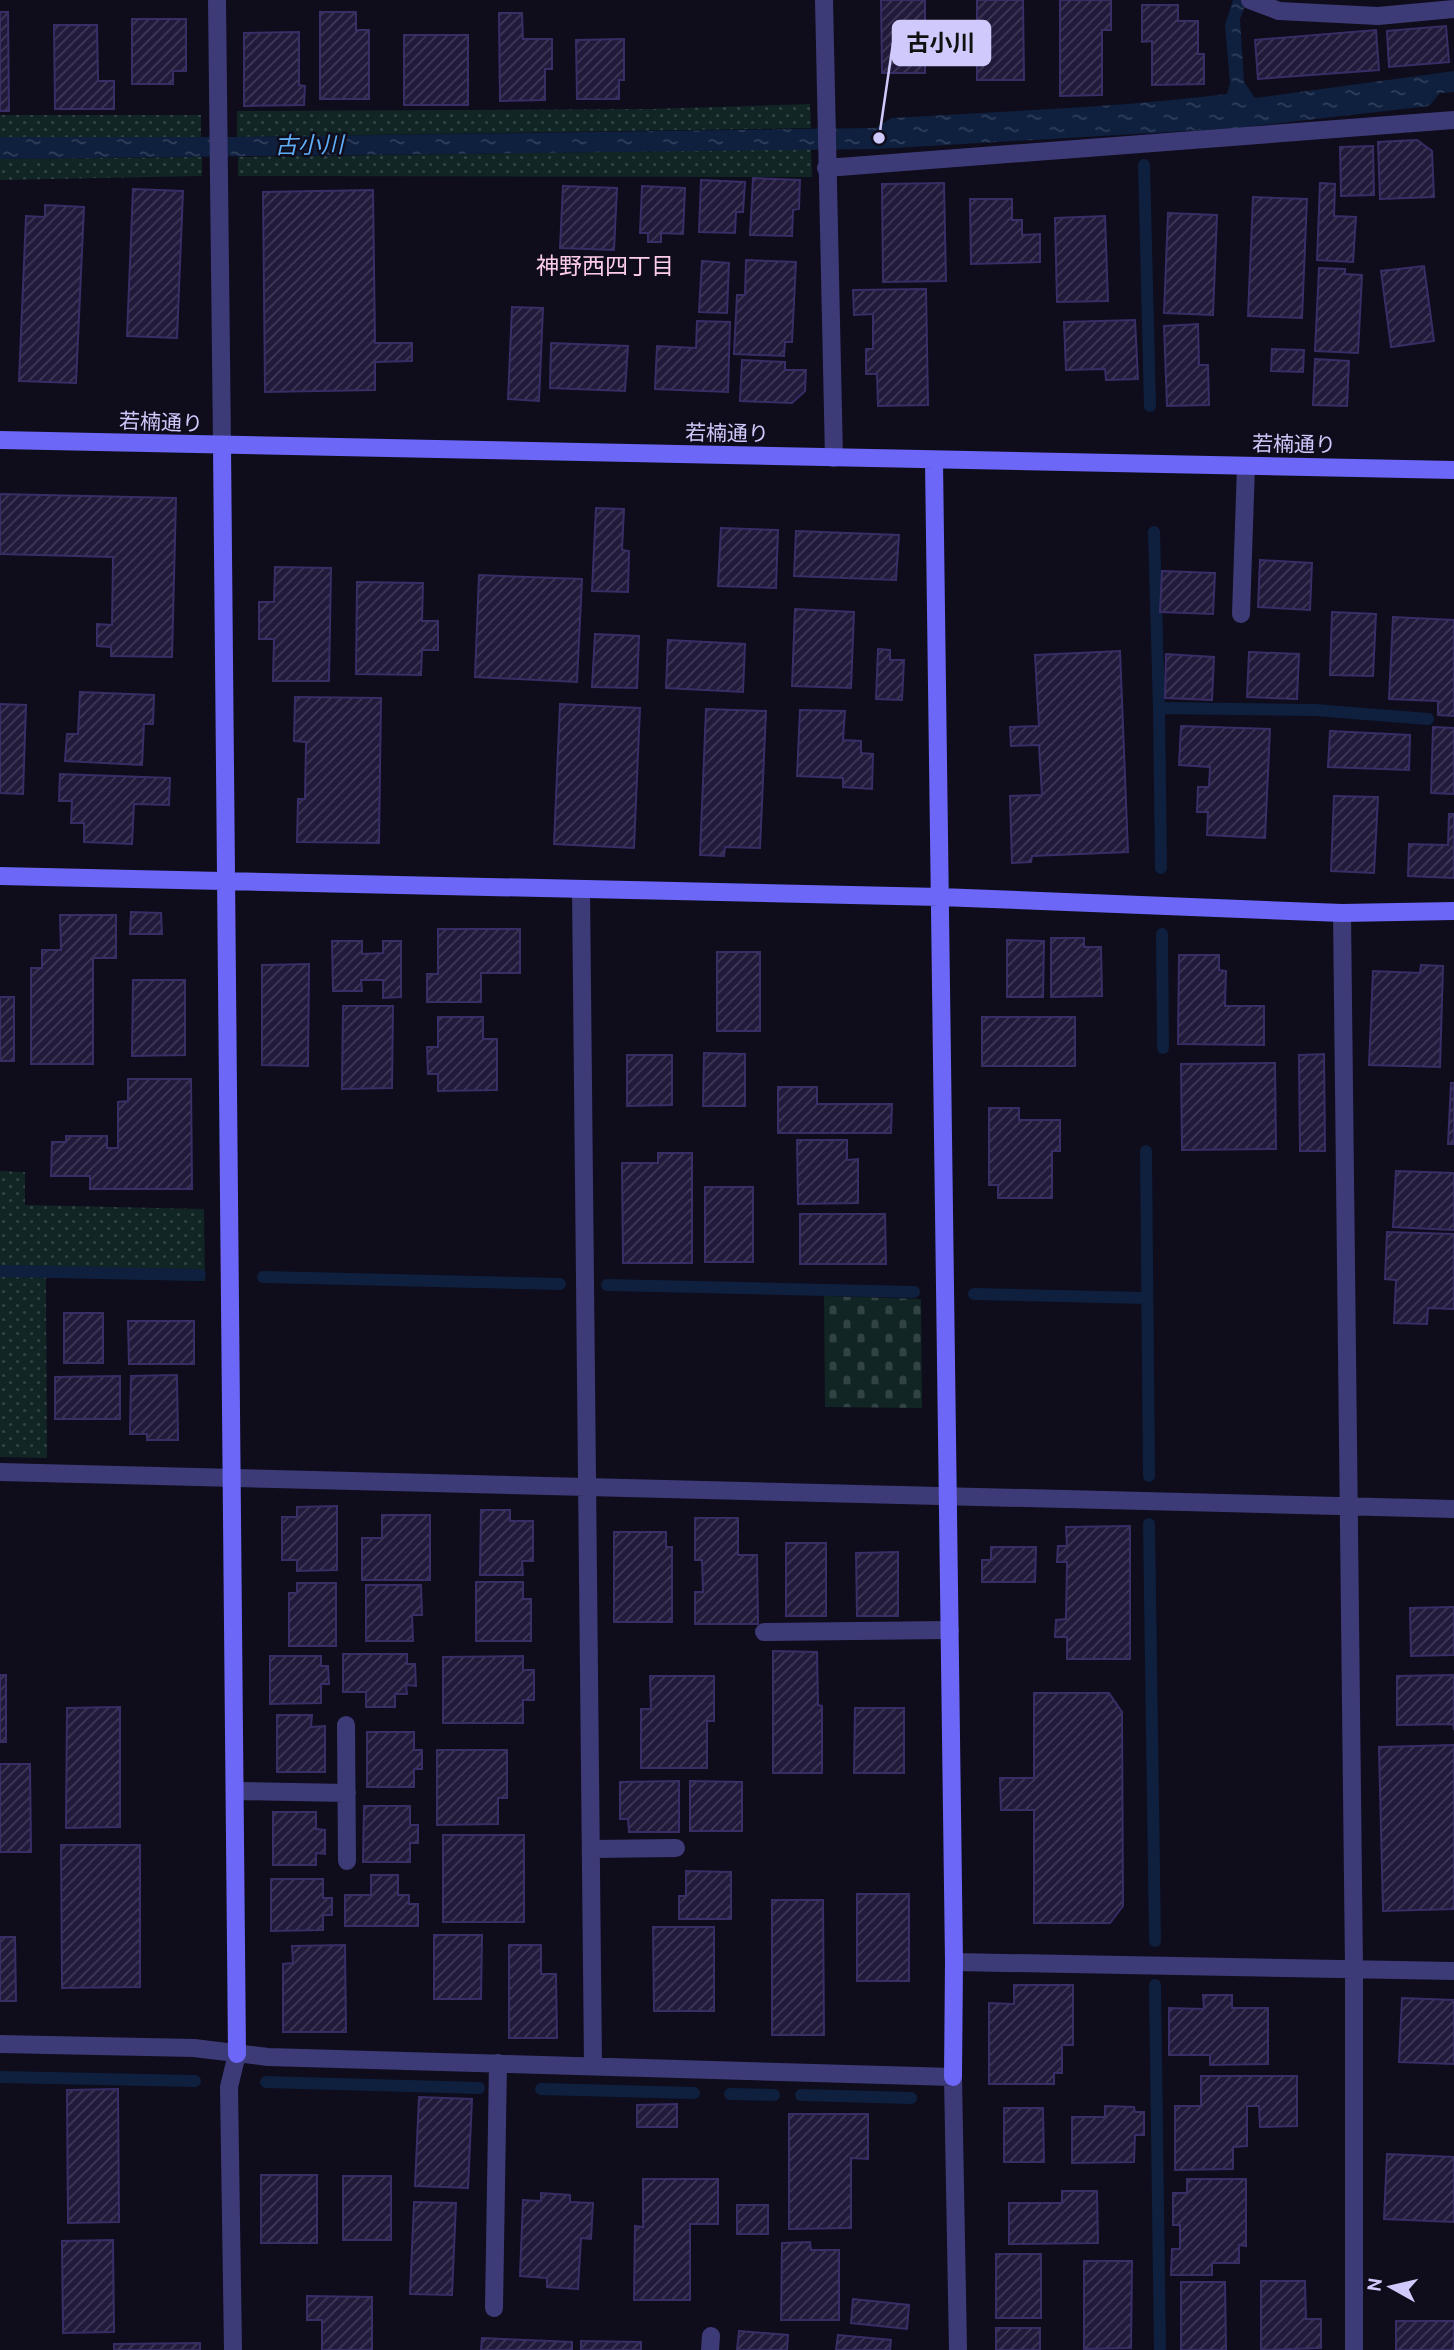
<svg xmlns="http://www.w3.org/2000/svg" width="1454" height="2350" viewBox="0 0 1454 2350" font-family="Cabin,'Noto Sans JP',sans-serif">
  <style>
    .green { fill: url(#green-dots) }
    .cemetery { fill: url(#cemetery-stones) }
    .water { fill: url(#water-ripples) }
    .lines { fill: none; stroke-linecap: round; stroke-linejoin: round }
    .stream { stroke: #0e203e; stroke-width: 12 }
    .building { fill: url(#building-hatch); stroke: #392d66; stroke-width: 2 }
    .street { stroke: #3d3a78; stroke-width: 18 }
    .secondary { stroke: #6c67f6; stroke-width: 18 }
    .labels { text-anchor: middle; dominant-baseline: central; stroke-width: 5; stroke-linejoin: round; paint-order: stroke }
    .street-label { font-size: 21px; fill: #d0cafc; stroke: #0f0c1c }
    .water-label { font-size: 23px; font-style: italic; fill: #5faef5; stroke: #0f0c1c }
    .neighbourhood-label { font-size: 23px; fill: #fcccea; stroke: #0f0c1c }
    .leader { fill: none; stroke: #d0cafc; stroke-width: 2.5 }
    .callout-dot { fill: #d0cafc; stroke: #0f0c1c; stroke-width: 2.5 }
    .callout { fill: #d0cafc; stroke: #d0cafc; stroke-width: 2.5 }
    .callout-label { font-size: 23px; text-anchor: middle; font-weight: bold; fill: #111 }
  </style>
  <defs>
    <pattern id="green-dots" width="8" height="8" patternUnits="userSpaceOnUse" patternTransform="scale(1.75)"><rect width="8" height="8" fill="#102524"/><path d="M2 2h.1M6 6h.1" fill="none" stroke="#324345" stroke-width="1.8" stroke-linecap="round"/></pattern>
    <pattern id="cemetery-stones" width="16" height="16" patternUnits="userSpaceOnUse" patternTransform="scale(1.75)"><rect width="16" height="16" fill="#102524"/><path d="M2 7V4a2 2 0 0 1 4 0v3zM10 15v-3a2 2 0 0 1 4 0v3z" fill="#324345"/></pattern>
    <pattern id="water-ripples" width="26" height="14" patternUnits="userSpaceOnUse" patternTransform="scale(1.75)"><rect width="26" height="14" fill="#0e203e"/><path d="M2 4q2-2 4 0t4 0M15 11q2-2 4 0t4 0" fill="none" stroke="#303f5b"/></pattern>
    <pattern id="building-hatch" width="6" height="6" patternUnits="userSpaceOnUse" patternTransform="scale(1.75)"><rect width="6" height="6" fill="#211a3b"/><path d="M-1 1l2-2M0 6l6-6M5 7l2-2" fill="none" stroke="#403a58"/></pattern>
  </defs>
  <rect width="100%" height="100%" fill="#0f0c1c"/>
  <path class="green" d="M810 104 811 128 237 137V111L651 109Z
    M0 115H201V137H0Z
    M811 149 812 177 238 176V157Z
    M202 157V176L0 180V159Z
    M0 1171 25 1172V1205L204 1209 205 1281 46 1277 47 1458 0 1457Z"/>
  <path class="cemetery" d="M824 1296 921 1299 922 1408 825 1407Z"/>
  <path class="water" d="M1233 0H1247L1240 19 1244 82 1255 98 1454 71V92L1440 93 1429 106 1238 128 878 149 0 159V137H237L876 128 891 118C1003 111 1115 108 1227 94L1230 83 1225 25Z"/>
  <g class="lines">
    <path class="stream" d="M1144 165 1150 406
      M1154 532 1159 708
      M1161 868 1159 708 1315 710 1428 719
      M1162 934 1163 1048
      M1146 1151 1149 1476
      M0 1271 200 1275
      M263 1277 560 1284
      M607 1285 914 1292
      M974 1294 1147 1298
      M1149 1524 1155 1941
      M1155 1985 1160 2350
      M0 2077 195 2081
      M266 2082 479 2088
      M541 2089 694 2093
      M730 2094 774 2095
      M801 2095 911 2098"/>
  </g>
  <path class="building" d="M881 0H925V73H882Z
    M977 0H1023L1024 80H977Z
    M1060 0H1111V30H1102V95L1060 96Z
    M1142 5H1178V21H1198V54H1204V84L1152 85V41L1142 42Z
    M0 12H8L9 111H0Z
    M320 12H356V30H369V99H320Z
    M499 13H522L523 39H552V69H545V100L500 101Z
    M132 19H186V71H173V84H132Z
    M54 25H97L98 81H114V109H55Z
    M1446 26 1449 62 1389 67 1387 31Z
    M1376 30 1379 70 1258 79 1255 40Z
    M299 32V85L305 86 304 105 244 106V33Z
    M404 35H468V105H404Z
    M624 39V80H619V99H577L576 40Z
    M1417 140 1432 151 1434 197 1380 199 1378 142Z
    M1373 146 1374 195 1341 196 1340 147Z
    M753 178 800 180 799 209 793 210 792 236 750 235Z
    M701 180 745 182 743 212H736L735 233 699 232Z
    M944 183 946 281 883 282 882 184Z
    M1320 183 1335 184 1334 216 1356 217 1353 262 1317 260Z
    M563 186 617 188 614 250 560 248Z
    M642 186 685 188 683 234 661 233V242H648V233H640Z
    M133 189 183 191 177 338 127 336Z
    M373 190 375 343H412V361L375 362V390L265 392 263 192Z
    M1253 197 1307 199 1302 318 1248 316Z
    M970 199H1012V220H1022V235L1040 234V262L971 264Z
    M45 205 84 207 76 383 19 381 26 216 45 217Z
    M1168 213 1217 215 1213 315 1164 313Z
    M1105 216 1108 301 1057 302 1055 218Z
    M746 260 796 262 792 342H785L784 356 734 354 737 295H745Z
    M702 261 729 263 727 313 699 312Z
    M1424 266 1434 341 1391 347 1381 271Z
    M1319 268 1345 269V274L1362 275 1358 353 1315 351Z
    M926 289 928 405 878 406 877 374H866V349H873V314L854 315 853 290Z
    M512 307 543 308 539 401 508 399Z
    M1135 320 1138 379 1106 380 1105 369 1066 370 1064 322Z
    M697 321 730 322 728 392 655 389 657 346 696 348Z
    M1198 324 1199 365H1208L1209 405 1167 406 1164 326Z
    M551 343 628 346 625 391 550 388Z
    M1272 349 1304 350 1303 372 1271 371Z
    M1315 359 1349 361 1347 406 1313 405Z
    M742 360 785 362V370H806L805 391 792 403 740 401Z
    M0 494 176 498 172 657 111 656V647L97 646V624L112 625 113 557 0 554Z
    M596 508 624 509 622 550 629 551 628 592 592 591Z
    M721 528 778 530 776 588 718 586Z
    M796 531 899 535 896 580 794 576Z
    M1260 560 1312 563 1310 610 1258 607Z
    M275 567 331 568 329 681H273L274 639H259V602H274Z
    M1162 571 1215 573 1213 614 1160 612Z
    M479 575 582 579 577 682 475 677Z
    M357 582 423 583 422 621H438V650H422L421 675 356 674Z
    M795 609 854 612 851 688 792 686Z
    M1332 612 1376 614 1373 676 1330 675Z
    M1393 617 1454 620V716L1438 715V701L1389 699Z
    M595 634 639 636 637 688 592 687Z
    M668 640 745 644 743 692 666 688Z
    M878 649 890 650V660H904L902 700 876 699Z
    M1120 651 1128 852 1032 856 1031 862 1012 863 1010 796 1042 795 1039 745 1011 746 1010 727 1039 726 1035 655Z
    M1249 652 1299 654 1297 699 1247 697Z
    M1166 654 1214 657 1212 700 1165 698Z
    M80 692 154 695 153 724H144L142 765 65 761 67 734H78Z
    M295 697 381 698 379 843 297 842 298 799H305L306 742 294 741Z
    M0 704 26 705 23 794 0 793Z
    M560 704 640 708 634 848 554 844Z
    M706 709 766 711 760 848 725 847 724 856 700 855Z
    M800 710 845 711 843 740 861 741V753L873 754 872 789 843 787V778L797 776Z
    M1181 726 1270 729 1265 838 1207 835 1208 812H1197L1198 787H1209L1210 767 1179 765Z
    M1433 727 1454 728V794L1431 793Z
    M1330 731 1410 735 1409 770 1328 767Z
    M60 774 170 778 169 805 134 804 132 844 84 842V823H71L72 801H59Z
    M1334 796 1378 797 1374 873 1331 871Z
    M1449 814H1454V878L1408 876 1409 844 1448 845Z
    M131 912 161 913 162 934H130Z
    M60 915H116V958H93V1064H31V968H42V950H61Z
    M438 929H520V973H481V1002H427V974H438Z
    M1051 938H1084V947H1101L1102 996 1051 997Z
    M1007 940 1044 941 1043 997H1007Z
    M332 941H362V954L383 953V941H401V997L383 998V980H361L362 991H333Z
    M717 952H760V1031H717Z
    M1179 955H1219V970L1226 971 1225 1006H1264V1045L1178 1044Z
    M309 964 308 1066 262 1065V965Z
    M1421 965 1443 966 1440 1067 1369 1065 1373 971 1420 973Z
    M133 980H185V1055L132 1056Z
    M0 997H14V1061H0Z
    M343 1006H393L392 1088 342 1089Z
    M438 1017H483V1039H497V1090L438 1091V1074H428L427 1047H438Z
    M982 1017H1075V1066H982Z
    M704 1053 745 1054V1106H703Z
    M1324 1054 1325 1151H1300L1299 1055Z
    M627 1055H672V1105L627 1106Z
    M1275 1063 1276 1149 1182 1150 1181 1064Z
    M128 1079H191L192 1189H90V1176H51L52 1142H66V1136H107V1148H118V1102L128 1101Z
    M1451 1083H1454V1144H1448Z
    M778 1087H817V1104H892L891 1133H778Z
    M989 1108H1019V1120H1060V1151H1052V1198H998V1185H989Z
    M797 1140H847V1160L858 1159V1203L798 1204Z
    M658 1153H692V1263H623L622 1163H658Z
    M1396 1171 1454 1173V1230L1393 1227Z
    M705 1187H753V1262H705Z
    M800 1214H885L886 1264H800Z
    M1387 1232 1454 1234V1309L1428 1308 1427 1324 1394 1323 1396 1280 1385 1279Z
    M64 1313H103V1363H64Z
    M128 1321H194V1364H129Z
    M177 1375 178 1440H147V1434H130L131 1376Z
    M120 1376V1419H55V1377Z
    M337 1506V1570L297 1571V1560H282V1517H297V1507Z
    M481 1510H510V1521H533V1561H522L523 1575H480Z
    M382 1515H430V1580H362V1538H382Z
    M695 1518H738V1555H757L758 1624H695V1592H703L702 1560H695Z
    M1130 1526V1659H1067V1637H1055L1056 1620 1066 1619 1067 1562H1057L1058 1546H1067L1066 1527Z
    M614 1532H666V1547H672V1622H614Z
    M786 1543H826V1616H786Z
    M991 1547H1036L1035 1582H982V1560H991Z
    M898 1552V1616H857L856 1553Z
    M476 1582H523V1599H531V1641H476Z
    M297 1583H336V1646H289V1593H297Z
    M366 1585H421L422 1615H412L413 1641H366Z
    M1454 1607V1655L1411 1656 1410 1608Z
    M773 1651 817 1652 818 1705 822 1706V1773H773Z
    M343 1654H407V1664H415L416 1686 406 1685 407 1694H395V1707H366V1692H343Z
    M270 1656H321V1666H328L329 1684H321V1703L270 1704Z
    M523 1656V1670H534V1700H523V1723H443V1657Z
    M0 1675H6V1742H0Z
    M1454 1675V1730L1453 1724 1397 1725V1676Z
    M650 1676H714V1721H707V1768H641V1709H651Z
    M1034 1693H1109L1122 1712 1123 1906 1110 1923H1034V1810H1001L1000 1778H1034Z
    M120 1707V1827L66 1828 67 1708Z
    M855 1708H904V1773H854Z
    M277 1715H312L311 1727 325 1726V1772H277Z
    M367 1732H414V1750H422V1769H414V1787H367Z
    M1454 1745V1909L1383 1911 1379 1747Z
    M437 1750H507V1798H498V1824L437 1825Z
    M0 1764H30L31 1852H0Z
    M679 1781V1832H629L628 1819H620V1782Z
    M690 1781 742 1782V1831H690Z
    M364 1806H410V1825H418V1843H410V1862H363Z
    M273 1812H316V1829L325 1830V1854L316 1853V1865H273Z
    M443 1835H524V1922H443Z
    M61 1845H140V1987L62 1988Z
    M686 1871 731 1872V1919H679V1896H686Z
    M371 1875H398V1895H409V1904H418V1926H345V1895H371Z
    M271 1879H323V1898H332V1915H323V1930L271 1931Z
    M857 1894H909V1981H857Z
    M772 1900H823L824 2035H772Z
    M653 1927H714V2011H654Z
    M434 1935H482L481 1999H434Z
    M0 1937H15L16 2001H0Z
    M345 1945 346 2032H283V1964L293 1963 292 1946Z
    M509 1945H541V1974H556L557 2038H509Z
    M1014 1985H1073V2045H1062V2073H1054V2084H989V2003L1014 2004Z
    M1203 1995H1232V2008H1268V2064L1210 2065V2055H1169V2008L1204 2009Z
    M1402 1998 1454 2000V2064L1399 2062Z
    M1201 2076H1297V2126L1260 2127 1259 2106H1247V2146L1233 2147V2169L1175 2170V2106H1201Z
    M118 2089 119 2222 68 2223 67 2090Z
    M419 2097 472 2099 468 2188 415 2186Z
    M677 2104V2127H637V2105Z
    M1105 2106 1134 2107 1135 2112H1144V2135H1135L1134 2162 1072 2163V2117H1105Z
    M1004 2108H1043L1044 2162H1004Z
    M789 2114H868V2159L851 2158V2228L789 2229Z
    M1387 2154 1454 2157V2222L1384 2219Z
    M261 2175H317V2243H261Z
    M343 2176H391V2240H343Z
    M643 2179H718V2224H690V2300H634L635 2226 643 2227Z
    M1187 2179H1246V2246L1239 2245V2263H1212V2275H1171L1172 2249H1180V2225H1173V2193H1187Z
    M1062 2191H1097L1098 2243 1009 2244V2203H1062Z
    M541 2193 570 2195V2202L593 2203 591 2239 581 2238 578 2289 547 2287V2278L520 2276 523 2200 541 2201Z
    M414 2202 456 2203 452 2295 410 2294Z
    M737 2205H768V2234H737Z
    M113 2240 114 2332 63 2333 62 2241Z
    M810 2242 811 2250H839V2320H781L782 2243Z
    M996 2254H1041V2318H996Z
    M1084 2261H1132L1131 2348 1084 2349Z
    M1261 2281H1305L1306 2319H1321V2348L1261 2350Z
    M1181 2282H1225L1226 2350H1181Z
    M307 2296 372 2297V2350H322V2320H307Z
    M853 2299 909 2305 907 2329 851 2323Z
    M1396 2321H1454V2350H1396Z
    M996 2328H1040V2350H996Z
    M739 2331 788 2335 787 2350H737Z
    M838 2335 891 2340 890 2350H836Z
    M482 2338 572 2342V2350H481Z
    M581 2341 641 2342V2350H581Z
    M200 2343V2350H114V2344Z"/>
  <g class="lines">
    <path class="street" d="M217 0 222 446
      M824 0 834 458
      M1250 0 1279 11 1378 16 1454 9
      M826 168 1454 120
      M1241 614 1246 466
      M581 889 593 2066
      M1342 913 1354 1969V2350
      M0 1472 1454 1509
      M764 1632 950 1630
      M346 1725 347 1861
      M235 1791 347 1793
      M591 1849 676 1848
      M954 1962 1454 1971
      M0 2044 194 2048 268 2057 953 2077 958 2350
      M494 2308 498 2063
      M233 2350 229 2087 237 2054
      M710 2350 711 2336"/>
    <path class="secondary" d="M0 440 1454 470
      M222 446 237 2054
      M934 461 954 1962 953 2077
      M0 876 940 897 1342 913 1454 911"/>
  </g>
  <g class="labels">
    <g class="street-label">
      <text transform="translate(161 422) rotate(2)">若楠通り</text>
      <text transform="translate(727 433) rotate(1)">若楠通り</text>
      <text transform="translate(1294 444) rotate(1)">若楠通り</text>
    </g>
    <g class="water-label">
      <text transform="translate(309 145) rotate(-1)">古小川</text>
    </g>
    <g class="neighbourhood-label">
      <text x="605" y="266">神野西四丁目</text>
    </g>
  </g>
  <path class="leader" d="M879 138L893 43"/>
  <circle class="callout-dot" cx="879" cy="138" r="7"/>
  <rect class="callout" x="893" y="21" width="97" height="44" rx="7"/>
  <g class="callout-label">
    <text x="941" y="51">古小川</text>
  </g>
  <g transform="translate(1391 2287) rotate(278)" stroke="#0f0c1c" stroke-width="5" paint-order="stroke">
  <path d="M0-5L12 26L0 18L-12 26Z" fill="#d0cafc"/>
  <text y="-10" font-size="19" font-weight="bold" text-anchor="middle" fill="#d0cafc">N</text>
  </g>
</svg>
